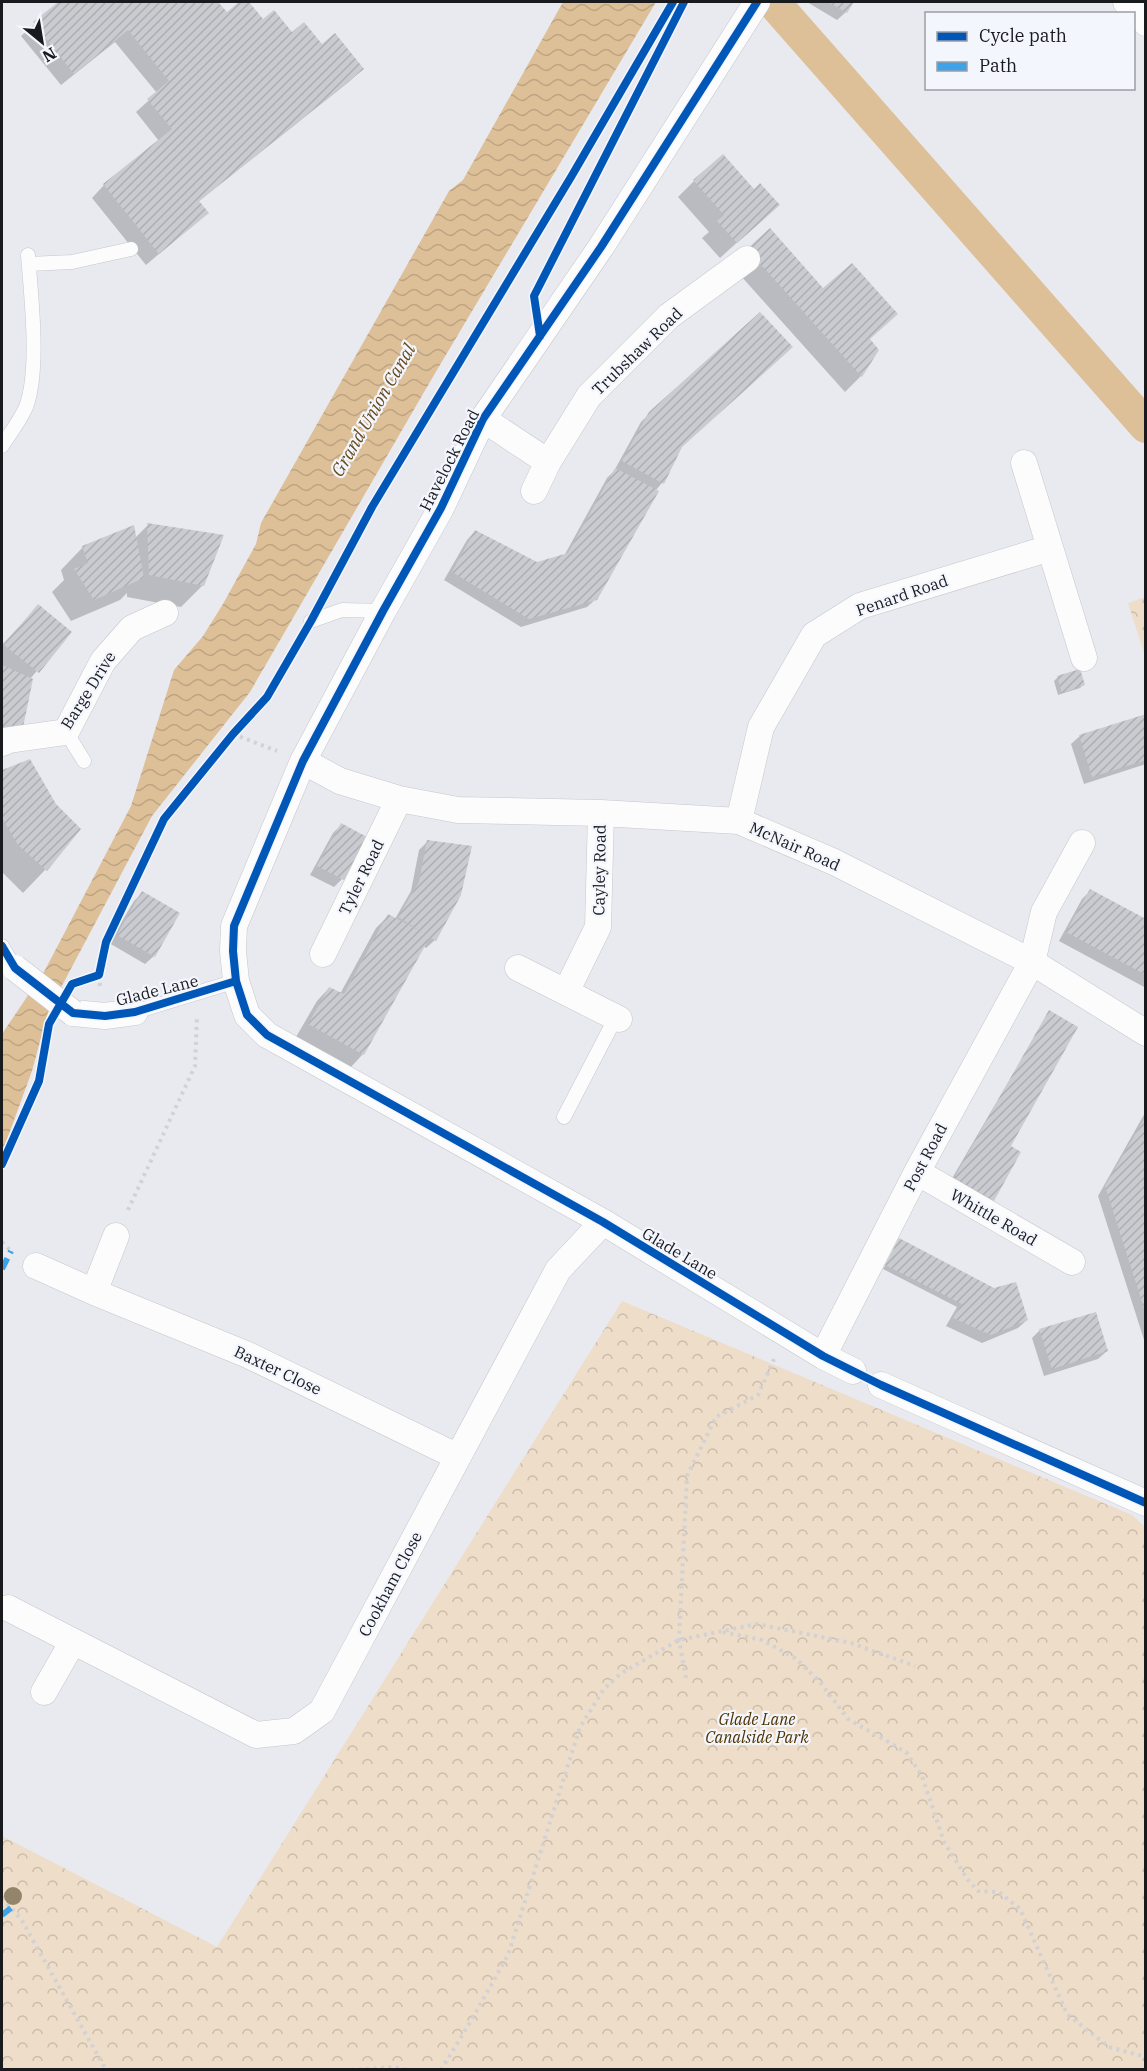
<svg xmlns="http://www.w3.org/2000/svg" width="1147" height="2071" viewBox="0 0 1147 2071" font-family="'IBM Plex Serif',serif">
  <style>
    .park { fill: url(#park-crowns) }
    .water { fill: url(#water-waves) }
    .shadow { fill: #0003 }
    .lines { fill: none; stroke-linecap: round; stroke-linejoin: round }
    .canal { stroke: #dec098; stroke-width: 34 }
    .building { fill: url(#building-hatch) }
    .lane-casing { stroke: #c6c7cc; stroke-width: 15 }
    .street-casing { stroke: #c6c7cc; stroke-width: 27 }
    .path { stroke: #d2d2d4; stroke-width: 4; stroke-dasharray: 3 4.5; stroke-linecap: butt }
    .lane { stroke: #fcfcfd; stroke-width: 14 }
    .street { stroke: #fcfcfd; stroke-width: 26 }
    .street-bridge-casing { stroke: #c6c7cc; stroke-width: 27; stroke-linecap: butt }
    .street-bridge { stroke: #fcfcfd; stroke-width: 26 }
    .quiet { stroke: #3da2ea; stroke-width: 6; stroke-dasharray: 12 6; stroke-linecap: butt }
    .cycleway-casing { stroke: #f3f6fd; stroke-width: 11 }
    .cycleway { stroke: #0057b8; stroke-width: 8 }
    .tree { fill: #93856c }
    .labels { text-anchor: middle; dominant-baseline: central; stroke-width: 4.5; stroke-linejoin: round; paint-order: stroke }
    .street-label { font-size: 16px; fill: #181a1e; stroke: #f3f6fd }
    .park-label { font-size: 16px; font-style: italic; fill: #4e3200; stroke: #f3f6fd }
    .water-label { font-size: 18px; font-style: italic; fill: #674a1d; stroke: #f3f6fd }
  </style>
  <defs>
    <pattern id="park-crowns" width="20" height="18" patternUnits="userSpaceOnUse" patternTransform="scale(1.5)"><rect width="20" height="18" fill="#eeddc8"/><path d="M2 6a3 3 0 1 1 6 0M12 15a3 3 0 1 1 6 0" fill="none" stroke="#cbbdab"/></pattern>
    <pattern id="water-waves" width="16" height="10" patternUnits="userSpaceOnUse" patternTransform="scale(1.5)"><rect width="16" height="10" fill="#dec098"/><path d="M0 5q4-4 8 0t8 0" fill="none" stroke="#bea483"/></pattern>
    <pattern id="building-hatch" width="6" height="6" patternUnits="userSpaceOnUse" patternTransform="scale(1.5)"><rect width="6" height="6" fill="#c9cbd0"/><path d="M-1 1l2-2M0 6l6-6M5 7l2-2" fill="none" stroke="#acaeb2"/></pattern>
  </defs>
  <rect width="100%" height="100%" fill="#e8eaf0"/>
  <path class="park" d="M1145 597H1146L1145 656 1128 603Z
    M622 1301 1132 1515 1145 1527V2069H2V1836L217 1947Z"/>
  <path class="water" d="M563 2H656L434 375 250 692 152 816 48 1012 32 1071 2 1153V1034L45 970 131 806 174 670 203 636 223 604 256 544 261 523 449 191 463 180Z"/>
  <path class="shadow" d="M60 2H198L200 4 203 2H216L226 14 241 2H247L263 21 322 46 362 69 350 81 198 202 207 213 146 265 92 198 104 185 159 141 136 112 157 93 115 42 61 85 21 36Z
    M807 2H852L846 12 837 20Z
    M694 181 754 191 778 205 720 258 702 238 709 232 678 197Z
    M748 250 823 290 877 350 861 376 845 392 732 266Z
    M650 413 680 448 662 483 655 491 596 599 587 607 521 627 444 580 467 540 475 531 536 564 564 556 607 478 614 471 641 422Z
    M148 525 203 585 181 607 127 597V593L120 600 71 621 52 592 64 580 61 570 83 547 135 538Z
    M38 606 70 632 30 679 2 751V645Z
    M1058 677 1083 685 1080 688 1058 695 1054 681Z
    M1146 715V764L1084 784 1071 744 1080 736Z
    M29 761 55 805 79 829 45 870 23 893 2 872V772Z
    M342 824V879L334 887 310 875 333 833Z
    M427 842 435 940 426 948 423 946 363 1054 351 1067 296 1037 317 1001 329 988 340 994 376 928 389 915 395 919 411 891 419 850Z
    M1090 891 1146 921V988L1059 941 1082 899Z
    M142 893 154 956 145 964 109 943 134 901Z
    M1049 1012 993 1200 985 1208 947 1187Z
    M1146 1111V1346L1098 1196Z
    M900 1240 1027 1320 1018 1328 982 1343 946 1326 957 1307 883 1269Z
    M1040 1330 1107 1351 1098 1359 1044 1376 1032 1338Z"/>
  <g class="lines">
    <path class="canal" d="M773 2 1146 426"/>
  </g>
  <path class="building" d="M58 2H218L227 12 239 2H249L263 19 274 10 292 32 304 22 322 44 335 33 364 69 199 201 209 213 159 254 103 184 172 129 147 99 169 81 128 30 74 74 33 22Z
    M828 2H854L847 13Z
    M723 154 754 189 760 183 780 205 737 243 717 221 724 215 693 180Z
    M770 228 823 288 852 263 898 314 870 339 879 350 862 377 747 249Z
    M760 312 793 347 682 447 664 484 622 461 649 412Z
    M615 468 659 491 597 600 529 619 452 572 475 530 537 562 568 553Z
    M147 523 224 535 204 586 149 575Z
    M134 525 144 578 94 600 74 569 88 563 82 546Z
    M38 604 72 632 39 673 4 645Z
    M2 665 33 679 22 732 2 733Z
    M1080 669 1085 685 1062 693 1057 676Z
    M1146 714V760L1092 777 1079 735Z
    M30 759 56 804 81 829 47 871 18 845 2 818V770Z
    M341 823 367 837 344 880 317 866Z
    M427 840 472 846 461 895 436 941 430 937 364 1055 308 1024 329 987 344 994 388 914 420 931 398 917 419 882Z
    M1090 889 1146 919V975L1066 932Z
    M142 891 180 913 155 957 117 935Z
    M1049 1010 1078 1027 1011 1146 1021 1152 994 1201 954 1178Z
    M1146 1116V1311H1145L1105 1186Z
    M899 1238 994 1288 1016 1282 1028 1320 991 1335 953 1318 962 1304 885 1265Z
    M1096 1312 1108 1351 1052 1369 1039 1329Z"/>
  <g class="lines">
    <defs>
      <path id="lane" d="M29 264 72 262 131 249
        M2 446C10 433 20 421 26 407 40 370 31 295 28 255
        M311 621 342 610 383 611
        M66 732 84 761
        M2 946 15 968
        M135 1012 236 981
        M564 1117 616 1017"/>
      <path id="street" d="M757 2 601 247 483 419 441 508 383 611 303 761 234 926 233 951 236 981 247 1015 267 1035 603 1222 823 1356 853 1371
        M1126 2 1146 23
        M483 419 548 462
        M1024 463 1084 658
        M534 491 548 462 589 396 669 316 747 259
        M2 743 9 740 66 732 103 661 132 628 165 613
        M303 761 340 781 399 799 458 810 601 813 739 821 834 862 1032 962 1146 1033
        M739 821 761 727 814 635 860 606 1050 548
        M323 954 399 799
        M518 968 619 1019
        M566 992 598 927 601 813
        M73 1013 105 1016 135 1012
        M917 1172 1072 1262
        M36 1266 94 1292 248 1355 458 1457
        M94 1292 116 1236
        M823 1356 917 1172 1032 962 1044 912 1082 843
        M881 1385 1146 1503
        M8 1608 256 1735 294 1731 322 1711 558 1270 603 1222
        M44 1692 72 1643"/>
    </defs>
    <use href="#lane" class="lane-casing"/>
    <use href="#street" class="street-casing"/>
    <path class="path" d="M328 589C435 388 564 201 673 2
      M233 734 277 751
      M79 981 99 975
      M100 986 99 975 106 942 164 819 233 734 267 697 300 640
      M2 1164 39 1081 47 1031
      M128 1210 195 1066 197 1016
      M2 1242 11 1251
      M723 1632 762 1640 795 1658 820 1682 848 1719 906 1752 922 1776 944 1842 968 1880 978 1891 999 1892 1020 1909 1067 2014 1109 2047 1146 2057
      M686 1678 679 1640 687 1476 716 1417 758 1395 774 1359
      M2 1898 21 1919 106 2070
      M351 2070 394 2067 409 2070
      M441 2070 472 2019 508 1955 580 1727 604 1689 620 1674 679 1640 757 1624 851 1643 915 1666"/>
    <use href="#lane" class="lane"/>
    <use href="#street" class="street"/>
    <defs>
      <path id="street-bridge" d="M15 968 73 1013"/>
    </defs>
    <use href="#street-bridge" class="street-bridge-casing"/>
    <use href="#street-bridge" class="street-bridge"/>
    <path class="quiet" d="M2 1269 11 1251
      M2 1915 11 1908"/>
    <defs>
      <path id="cycleway" d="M757 2 601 247 483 419 441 508 383 611 303 761 234 926 233 951 236 981 247 1015 267 1035 603 1222 823 1356 881 1385 1146 1503
        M540 336 534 296 684 2
        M2 946 15 968 73 1013 105 1016 135 1012 236 981
        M2 1164 39 1081 49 1024 72 984 99 975 106 942 164 819 233 734 267 697 311 621 372 507 571 177 673 2"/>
    </defs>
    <use href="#cycleway" class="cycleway-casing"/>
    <use href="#cycleway" class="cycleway"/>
  </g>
  <circle class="tree" cx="13" cy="1896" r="9"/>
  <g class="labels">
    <g class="street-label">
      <text transform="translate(637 351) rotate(-44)">Trubshaw Road</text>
      <text transform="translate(449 460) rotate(-63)">Havelock Road</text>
      <text transform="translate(902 595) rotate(-19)">Penard Road</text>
      <text transform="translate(88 690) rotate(-58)">Barge Drive</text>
      <text transform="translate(795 846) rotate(24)">McNair Road</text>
      <text transform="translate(599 870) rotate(-89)">Cayley Road</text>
      <text transform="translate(361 877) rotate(-64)">Tyler Road</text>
      <text transform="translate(157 990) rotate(-14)">Glade Lane</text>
      <text transform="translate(925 1157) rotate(-62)">Post Road</text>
      <text transform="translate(994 1217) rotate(30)">Whittle Road</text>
      <text transform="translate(680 1253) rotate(31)">Glade Lane</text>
      <text transform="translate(278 1370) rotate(25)">Baxter Close</text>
      <text transform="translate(390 1584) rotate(-62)">Cookham Close</text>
    </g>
    <g class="park-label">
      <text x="757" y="1719">Glade Lane<tspan x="757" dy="18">Canalside Park</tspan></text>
    </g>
    <g class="water-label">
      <text transform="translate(373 410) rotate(-60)">Grand Union Canal</text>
    </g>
  </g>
  <rect width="1147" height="2071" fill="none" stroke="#181a1e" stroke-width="6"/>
  <rect x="925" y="12" width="210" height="78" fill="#f3f6fd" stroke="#9b9ea4" stroke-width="1.5"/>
  <rect x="937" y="32" width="30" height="9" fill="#0057b8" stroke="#9b9ea4" stroke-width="1.5"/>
  <text x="979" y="42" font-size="18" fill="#181a1e">Cycle path</text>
  <rect x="937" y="62" width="30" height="9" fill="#3da2ea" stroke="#9b9ea4" stroke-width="1.5"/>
  <text x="979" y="72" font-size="18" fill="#181a1e">Path</text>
  <g transform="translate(42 42) rotate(150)" stroke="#f3f6fd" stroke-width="4.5" paint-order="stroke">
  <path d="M0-4.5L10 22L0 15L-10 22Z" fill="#181a1e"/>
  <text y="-9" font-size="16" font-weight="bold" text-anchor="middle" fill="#181a1e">N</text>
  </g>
</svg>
